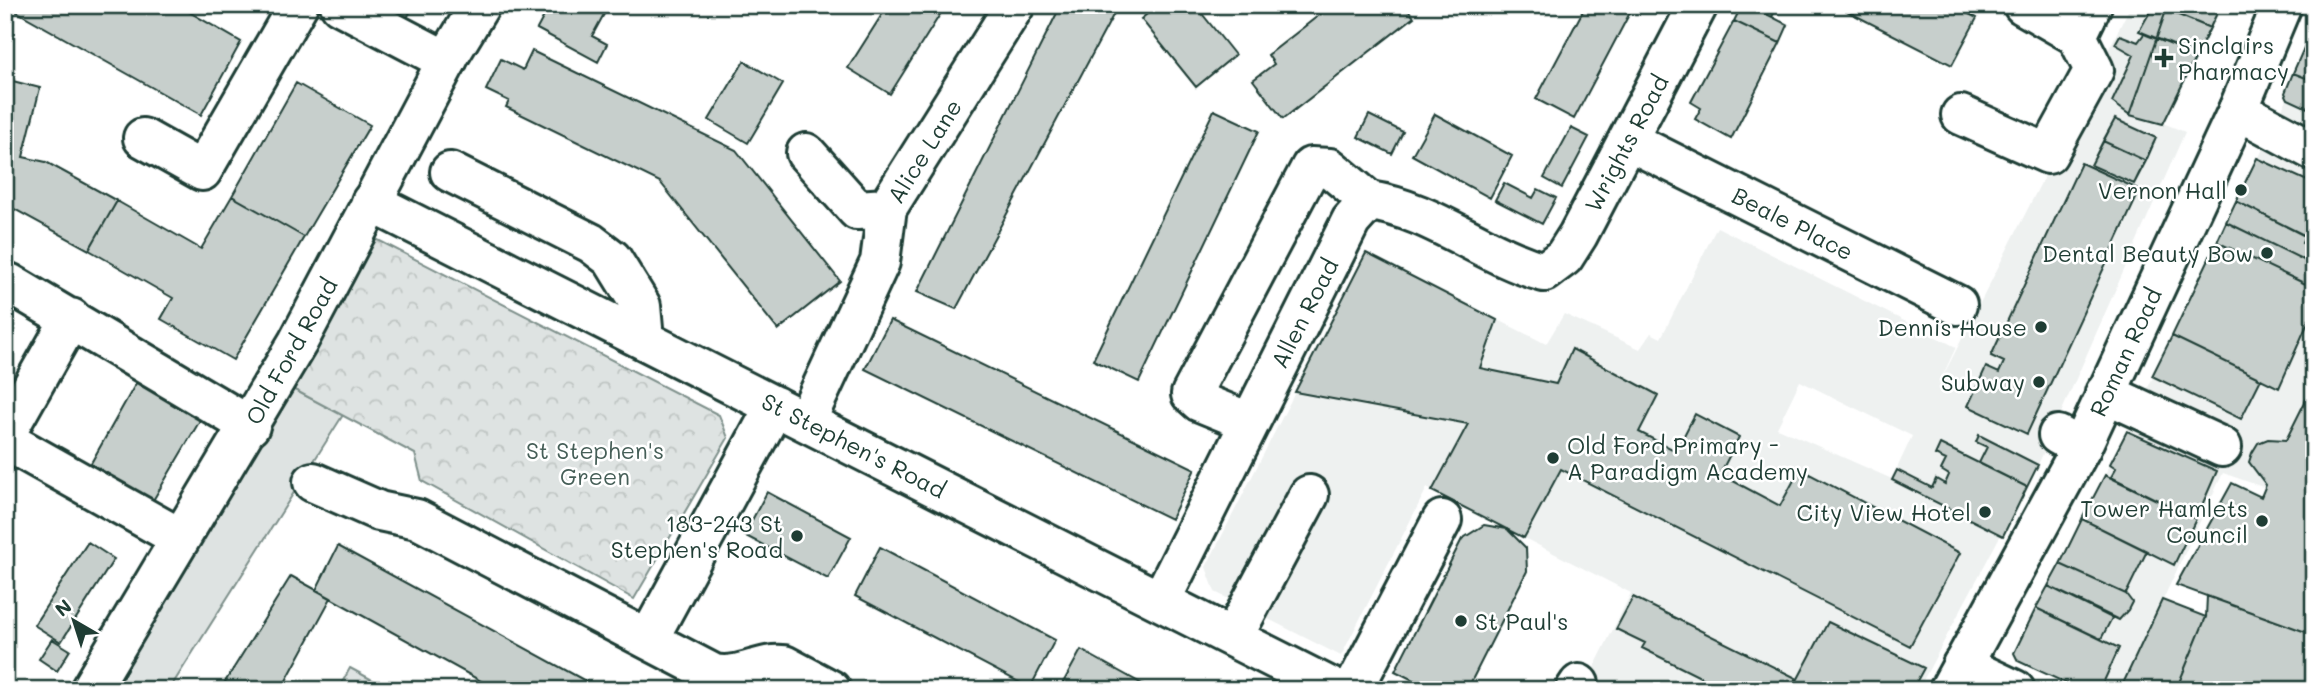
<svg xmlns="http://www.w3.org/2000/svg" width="2319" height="695" viewBox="0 0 2319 695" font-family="Mali,sans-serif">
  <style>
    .built { fill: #eef1f0; fill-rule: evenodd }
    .grass { fill: #dee3e2; stroke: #7e908b; stroke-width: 2 }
    .park { fill: url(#park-crowns); stroke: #7e908b; stroke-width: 2 }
    .building { fill: #c7cfcc; stroke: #1f3d34; stroke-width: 2 }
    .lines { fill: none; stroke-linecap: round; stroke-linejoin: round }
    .minor-casing { stroke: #1f3d34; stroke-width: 44 }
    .major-casing { stroke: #1f3d34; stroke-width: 44 }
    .minor { stroke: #fff; stroke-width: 38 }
    .major { stroke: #fff; stroke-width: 38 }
    .poi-dot { fill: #1f3d34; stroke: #fff; stroke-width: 2.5 }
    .labels { text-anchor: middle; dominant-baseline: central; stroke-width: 5; stroke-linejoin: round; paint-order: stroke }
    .poi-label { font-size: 23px; fill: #1f3d34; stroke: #fff; text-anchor: end }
    .street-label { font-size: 23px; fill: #1f3d34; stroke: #fff }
    .park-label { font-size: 23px; fill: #455e57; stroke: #fff }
  </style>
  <defs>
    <pattern id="park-crowns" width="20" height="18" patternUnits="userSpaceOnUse" patternTransform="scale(1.75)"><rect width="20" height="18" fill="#dee3e2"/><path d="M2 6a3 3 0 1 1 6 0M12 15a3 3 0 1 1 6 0" fill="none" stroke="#bec4c2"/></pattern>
  </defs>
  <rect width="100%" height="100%" fill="#fff"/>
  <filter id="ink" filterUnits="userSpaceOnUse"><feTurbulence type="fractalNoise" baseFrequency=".0143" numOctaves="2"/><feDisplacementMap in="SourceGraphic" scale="14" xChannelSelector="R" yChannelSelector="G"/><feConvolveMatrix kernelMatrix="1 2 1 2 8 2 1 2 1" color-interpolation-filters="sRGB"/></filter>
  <g filter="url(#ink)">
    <path class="built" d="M2131 5H2221L2163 123 2185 132 2038 465 1918 690H1583L1631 593 1427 488 1341 656 1215 592 1206 567 1366 253 1546 344 1564 314 1640 349 1651 333 1661 338 1717 227 1956 347 1937 388ZM1800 381 1912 436 1892 479 1777 428Z
      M2314 24V505L2223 473 2120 690H2081L2018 661 2014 653 2127 431 2287 99 2285 93Z"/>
    <path class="grass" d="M291 388 343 415 169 690H108Z
      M350 668 391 690H338Z"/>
    <path class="park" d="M374 238 719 415 728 438 634 599 422 481 415 454 291 388Z"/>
    <path class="building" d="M5 5H177L241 42 201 115Z
      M377 5H415L404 22Z
      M550 5H609L592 36 607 44 598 62 537 29Z
      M888 5H946L890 94 848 68Z
      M1061 5 1118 6 956 309 917 292Z
      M1158 5H1195L1235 55 1196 87 1141 19Z
      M1332 5H1414L1408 10 1414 17 1283 119 1253 80 1274 64 1268 55Z
      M1586 5H1634L1574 119 1536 99Z
      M1742 5H1749L1788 25 1780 43 1734 21Z
      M1749 5H1778L1772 17Z
      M1835 5H1951L1977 18 1952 65Z
      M2154 5 2210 28 2197 55 2139 31Z
      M2155 5H2221L2210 28Z
      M2168 5H2221L2163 124 2130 115Z
      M1734 21 1780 43 1731 139 1695 119 1701 108 1691 102Z
      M2314 24V55L2303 50Z
      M2144 34 2197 55 2163 124 2130 115 2112 102 2134 55 2115 44 2120 35 2138 42Z
      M2303 50 2314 55V81L2293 73Z
      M532 51 736 150 840 281 778 330 660 182 506 107 509 101 486 90 501 59 523 70Z
      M744 61 783 84 748 143 709 120Z
      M2293 73 2314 81V111L2288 99 2285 93Z
      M5 79 40 88 23 157 46 162 117 201 89 250 9 206 5 213Z
      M296 83 370 125 304 237 232 196Z
      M1214 110 1259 131 1139 382 1093 360Z
      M1435 114 1512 156 1490 198 1412 155Z
      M1369 115 1403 132 1392 154 1358 137Z
      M2115 119 2156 138 2134 184 2091 165Z
      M2115 119 2156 138 2146 161 2103 141Z
      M1571 128 1589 137 1562 188 1544 178Z
      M2103 141 2146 161 2134 184 2091 165Z
      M2257 158 2314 184V240L2236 201Z
      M2081 163 2140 190 2027 434 1968 406 1986 367 1999 373 2004 362 1991 356Z
      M1504 183 1533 198 1538 189 1556 198 1542 224 1495 200Z
      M232 196 304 237 233 360 161 319 173 298 89 250 117 201 201 249Z
      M2236 201 2305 236 2302 243 2314 248V265L2226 222Z
      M2226 222 2314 265 2306 284 2217 242Z
      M2217 242 2314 288V309L2279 388 2172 336Z
      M1366 253 1497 320 1480 368 1556 384 1572 349 1658 395 1639 432 1676 451 1695 414 1739 437 1720 474 1780 506 1800 469 1960 553 1910 646 1561 469 1524 538 1432 491 1468 424 1295 392Z
      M890 320 1195 469 1171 519 865 369Z
      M2172 336 2261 379 2241 419 2152 376Z
      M140 376 205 412 148 509 86 472Z
      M2314 384V635L2176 585 2232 483 2261 497 2266 485 2249 462 2252 453 2258 443 2268 439 2286 440Z
      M2127 431 2217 471 2196 519 2111 477 2116 468 2110 464Z
      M1979 435 2038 465 2027 487 1979 463 1987 447 1976 442Z
      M1940 444 2027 487 2003 536 1892 480 1897 470 1932 488 1936 479 1945 484 1949 475 1941 470 1946 460 1935 455Z
      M2105 475 2196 519 2174 565 2082 519Z
      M767 492 851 537 828 579 744 535Z
      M2082 519 2147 551 2126 594 2060 564Z
      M1484 525 1507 529 1526 548 1527 571 1467 690H1433L1395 671 1462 539Z
      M88 542 114 559 61 642 34 625Z
      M338 546 602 690H497L316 590Z
      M880 547 1055 640 1030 688 855 596Z
      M2060 564 2126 594 2132 602 2128 610 2119 620 2048 586Z
      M291 576 331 598 281 690H220Z
      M2048 586 2112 618 2101 639 2036 608Z
      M2207 596 2314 635V690H2176L2206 617Z
      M1633 597 1796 678 1790 690H1726L1642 648 1645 643 1616 629Z
      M2162 600 2206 617 2176 690H2120Z
      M2036 608 2119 648 2100 690H2081L2018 661 2014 653Z
      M1828 622 1924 668 1912 690H1792Z
      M52 639 70 650 57 671 39 659Z
      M1081 650 1153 690H1059Z"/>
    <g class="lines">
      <defs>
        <path id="minor" d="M340 5 447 61
          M2023 5 2077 36 2092 5
          M2238 110 2314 151
          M1961 115 2048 154 2094 70 2077 36
          M143 138 202 171 298 5
          M1629 141 1957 305
          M806 153 857 210 887 208
          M450 172 591 243 612 259 641 306 644 339
          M371 202 1336 690
          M9 283 250 426
          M2105 393 2222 447
          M806 421 880 262 887 208 1015 5
          M1249 422 1200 402 1191 394 1311 167 1330 168 1369 201
          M5 435 71 318
          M2058 435 2081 448
          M5 440 180 538
          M313 482 379 511 417 519 714 674C741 679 761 662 784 665L831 690
          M1161 600 1351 221 1369 201C1431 209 1483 255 1544 272L1564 257 1578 235 1698 5
          M1233 637 1309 495
          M649 638 775 406
          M1962 665 2015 690
          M1353 690 1442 520
          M1575 690 1579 684"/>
        <path id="major" d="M90 690 298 342 452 51 480 5
          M1949 690 2081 448 2238 110 2282 5"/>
      </defs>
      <use href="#minor" class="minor-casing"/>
      <use href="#major" class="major-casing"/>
      <use href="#minor" class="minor"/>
      <use href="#major" class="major"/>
    </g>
  </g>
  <g class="poi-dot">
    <path d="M2160.5 47.5h7v7h7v7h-7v7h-7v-7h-7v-7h7z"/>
    <circle cx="2241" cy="190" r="7"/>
    <circle cx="2267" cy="253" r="7"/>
    <circle cx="2041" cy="327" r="7"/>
    <circle cx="2039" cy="382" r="7"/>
    <circle cx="1553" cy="458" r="7"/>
    <circle cx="1985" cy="512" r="7"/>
    <circle cx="2262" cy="521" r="7"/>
    <circle cx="797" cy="536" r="7"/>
    <circle cx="1461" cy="621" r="7"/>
  </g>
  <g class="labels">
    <g class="poi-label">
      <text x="2178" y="45" text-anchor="start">Sinclairs<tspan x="2178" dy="26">Pharmacy</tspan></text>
      <text x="2227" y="190">Vernon Hall</text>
      <text x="2253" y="253">Dental Beauty Bow</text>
      <text x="2027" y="327">Dennis House</text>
      <text x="2025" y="382">Subway</text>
      <text x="1567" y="445" text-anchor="start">Old Ford Primary -<tspan x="1567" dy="26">A Paradigm Academy</tspan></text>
      <text x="2248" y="508">Tower Hamlets<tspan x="2248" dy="26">Council</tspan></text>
      <text x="1971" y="512">City View Hotel</text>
      <text x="783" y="523">183-243 St<tspan x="783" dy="26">Stephen's Road</tspan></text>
      <text x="1475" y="621" text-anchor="start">St Paul's</text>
    </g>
    <g class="street-label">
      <text transform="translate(1626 143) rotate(-62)">Wrights Road</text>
      <text transform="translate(924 151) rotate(-58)">Alice Lane</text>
      <text transform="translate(1793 223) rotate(27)">Beale Place</text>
      <text transform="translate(1304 313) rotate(-63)">Allen Road</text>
      <text transform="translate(291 351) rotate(-61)">Old Ford Road</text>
      <text transform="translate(2125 352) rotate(-65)">Roman Road</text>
      <text transform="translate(854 445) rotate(27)">St Stephen's Road</text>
    </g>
    <g class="park-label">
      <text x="595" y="450">St Stephen's<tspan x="595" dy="26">Green</tspan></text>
    </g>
  </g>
  <rect width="2319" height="695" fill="none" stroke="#fff" stroke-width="28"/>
  <rect x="14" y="14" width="2291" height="667" fill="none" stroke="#1f3d34" stroke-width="2.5" filter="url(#ink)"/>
  <g transform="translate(74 621) rotate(321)" stroke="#ffffff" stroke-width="5" paint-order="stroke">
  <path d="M0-5L12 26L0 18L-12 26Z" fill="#1f3d34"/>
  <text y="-10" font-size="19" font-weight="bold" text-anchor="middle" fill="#1f3d34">N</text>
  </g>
</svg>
